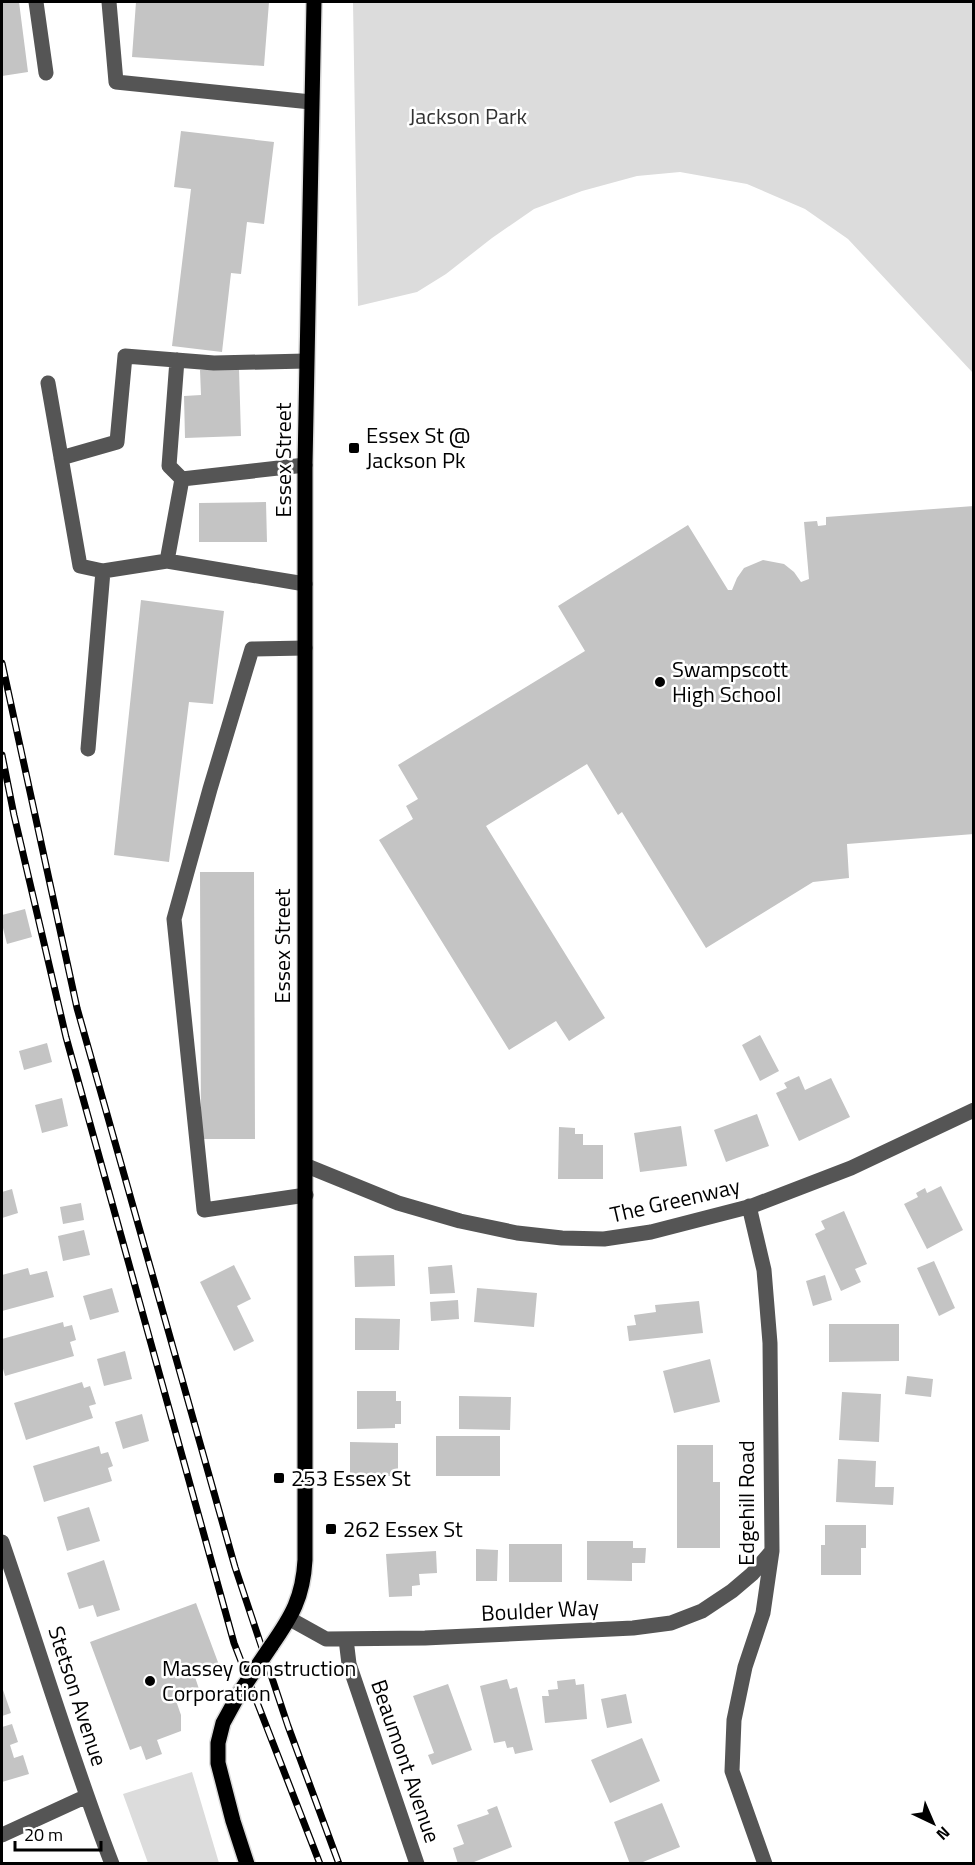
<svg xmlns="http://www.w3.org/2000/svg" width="975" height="1865" viewBox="0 0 975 1865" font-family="'Titillium Web',sans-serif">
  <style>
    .green { fill: #dcdcdc }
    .building { fill: #c4c4c4 }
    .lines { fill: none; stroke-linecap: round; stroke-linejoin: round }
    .major-casing { stroke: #dbdbdb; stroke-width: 18 }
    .minor { stroke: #555; stroke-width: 15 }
    .major { stroke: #000; stroke-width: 15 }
    .rail-casing { stroke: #000; stroke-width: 7 }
    .rail { stroke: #fff; stroke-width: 4.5; stroke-dasharray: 14; stroke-linecap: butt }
    .major-bridge-casing { stroke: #dbdbdb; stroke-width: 18; stroke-linecap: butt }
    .major-bridge { stroke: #000; stroke-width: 15 }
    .poi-dot { fill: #000; stroke: #fff; stroke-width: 2 }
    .labels { text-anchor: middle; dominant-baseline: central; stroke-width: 5; stroke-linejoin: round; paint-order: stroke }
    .park-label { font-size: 22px; fill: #333; stroke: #fff }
    .poi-label { font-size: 22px; fill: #000; stroke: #fff; text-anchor: start }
    .street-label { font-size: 22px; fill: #000; stroke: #fff }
  </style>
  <rect width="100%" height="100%" fill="#fff"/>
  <path class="green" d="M353 2H973V373L848 239 805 209 747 184 680 172 637 176 582 191 534 209 492 238 446 274 417 292 358 306Z
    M192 1772 219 1863H148L123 1794Z"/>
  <path class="building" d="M2 2H19L28 72 2 76Z
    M136 2H269L264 66 132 57Z
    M181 131 274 142 264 224 247 222 241 274 231 273 222 352 172 346 191 189 174 187Z
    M239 369 241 436 185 438 184 396 201 395 200 370Z
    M266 502 267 542H199V503Z
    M974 506V834L847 844 849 878 813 882 706 948 622 812 618 815 587 764 486 826 605 1018 569 1041 556 1021 509 1050 379 840 413 819 406 806 418 799 398 765 585 651 558 606 688 525 728 590H732L737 578 744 568 763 560 784 564 794 572 801 582 809 579 804 522 817 521 818 526 826 525V517Z
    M141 600 224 611 213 704 189 702 169 862 114 855Z
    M200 872H254L255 1139H201Z
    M25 909 32 937 7 944 2 924V915Z
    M760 1035 779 1071 760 1081 742 1045Z
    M47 1043 52 1062 24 1070 19 1051Z
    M799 1076 805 1090 831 1078 850 1117 799 1141 776 1093 787 1088 784 1083Z
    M62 1098 68 1126 42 1133 35 1105Z
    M757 1114 769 1146 726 1162 714 1130Z
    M681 1126 687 1166 640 1172 634 1133Z
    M559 1127 575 1128V1134H583V1145H603V1179H558Z
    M941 1186 963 1230 927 1249 904 1204 918 1197 916 1193 925 1188 927 1193Z
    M12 1189 18 1213 2 1218V1192Z
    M81 1203 84 1220 63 1224 60 1207Z
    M844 1211 867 1264 855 1269 861 1282 841 1291 815 1234 825 1229 821 1221Z
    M84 1230 90 1255 63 1261 58 1236Z
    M394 1255 395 1286 355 1287 354 1256Z
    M934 1261 955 1308 939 1316 917 1268Z
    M234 1265 251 1299 237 1306 254 1341 234 1351 200 1282Z
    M452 1265 455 1293 430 1294 428 1267Z
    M28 1268 30 1275 47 1271 54 1297 2 1311V1275Z
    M825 1275 832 1300 813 1306 806 1281Z
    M112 1288 119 1312 90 1320 83 1296Z
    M477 1288 537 1293 534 1327 474 1322Z
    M458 1300 459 1319 431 1321 430 1302Z
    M699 1301 703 1333 629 1341 627 1326 636 1325 634 1315 656 1312 655 1305Z
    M355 1318 400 1319 399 1350H355Z
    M63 1322 64 1327 72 1325 76 1340 70 1342 74 1356 5 1376 2 1365V1339Z
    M829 1324H899V1361L829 1362Z
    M125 1351 132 1379 104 1386 97 1359Z
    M710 1359 720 1402 674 1413 663 1371Z
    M907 1376 933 1379 931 1397 905 1394Z
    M82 1382 84 1388 90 1386 96 1404 89 1406 93 1418 26 1440 14 1403Z
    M357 1391H396V1401H401V1424H395V1428L357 1429Z
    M842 1392 881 1394 879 1442 839 1440Z
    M459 1396 511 1397 510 1430 459 1429Z
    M142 1414 149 1441 123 1449 115 1422Z
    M436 1436H500V1476H436Z
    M350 1442 398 1443V1476H350Z
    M677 1445H713V1482H720V1548H677Z
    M99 1446 101 1454 108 1452 113 1466 108 1468 112 1481 44 1502 33 1466Z
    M838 1459 876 1461 875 1487H894L893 1505 836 1502Z
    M89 1507 100 1541 67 1551 57 1517Z
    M825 1525H866V1548H861V1575H821V1545H825Z
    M587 1541H633V1548H646L645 1563H632V1581L587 1580Z
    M509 1544H562V1582H509Z
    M476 1549 498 1550 497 1581H476Z
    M436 1551 437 1573 419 1574 420 1585 412 1586V1596L389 1597 386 1554Z
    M104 1560 120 1610 97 1617 93 1605 79 1609 67 1573Z
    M196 1603 219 1665 194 1674 199 1689 175 1698 181 1715V1731L157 1740 162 1754 146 1760 141 1746 130 1750 90 1642Z
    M507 1679 510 1689 517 1687 533 1750 515 1754 513 1747 507 1748 505 1741 494 1743 480 1686Z
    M575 1679 576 1685 584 1684 587 1719 545 1723 542 1696H549L548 1690 558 1689 557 1681Z
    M448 1684 472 1750 432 1765 428 1755 434 1753 413 1696Z
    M2 1687 11 1713 2 1716Z
    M626 1694 632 1723 607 1728 601 1699Z
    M12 1724 18 1742 10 1745 14 1758 23 1755 29 1774 2 1782V1727Z
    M642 1738 660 1781 610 1803 591 1760Z
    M662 1803 680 1847 638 1864H630L614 1822Z
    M497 1806 512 1847 469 1864H458L453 1848 464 1844 457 1825 489 1814 487 1810Z"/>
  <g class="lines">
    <defs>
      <path id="major" d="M271 1646C292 1616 303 1597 305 1560V465L314 2
        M240 1692 223 1723 218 1743V1763L233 1821 247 1864"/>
    </defs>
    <use href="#major" class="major-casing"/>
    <path class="minor" d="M36 2 46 73
      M109 2 116 82 311 102
      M177 360 169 466 182 479
      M48 383 80 566 103 571
      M61 458 117 442 125 356 214 363 306 361
      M305 584 167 561 182 479 305 465
      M305 648 252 649 210 789 174 919 204 1210 306 1195
      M88 749 103 571 167 561
      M307 1166 398 1203 460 1221 517 1233 562 1238 604 1239 651 1232 752 1206 851 1168 974 1110
      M749 1206 764 1270 770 1343 772 1551 763 1613 745 1667 734 1720 732 1771 765 1864
      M2 1542C39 1649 71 1758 112 1864
      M290 1619 326 1639 425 1638 633 1628 671 1623 702 1611 732 1591 752 1574 772 1551
      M346 1639 349 1664 417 1864
      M2 1835 87 1796"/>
    <use href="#major" class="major"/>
    <defs>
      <path id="rail" d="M2 663 77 1008 235 1567 288 1726 339 1864
        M2 755 14 815 66 1037 234 1643 320 1864"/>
    </defs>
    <use href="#rail" class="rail-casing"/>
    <use href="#rail" class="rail"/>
    <defs>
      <path id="major-bridge" d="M240 1692 271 1646"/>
    </defs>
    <use href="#major-bridge" class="major-bridge-casing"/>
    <use href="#major-bridge" class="major-bridge"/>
  </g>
  <g class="poi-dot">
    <rect x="348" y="442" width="12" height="12" rx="3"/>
    <circle cx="660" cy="682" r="6"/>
    <rect x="273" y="1472" width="12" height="12" rx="3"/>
    <rect x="325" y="1523" width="12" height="12" rx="3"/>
    <circle cx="150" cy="1681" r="6"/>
  </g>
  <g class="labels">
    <g class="park-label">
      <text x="468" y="116">Jackson Park</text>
    </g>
    <g class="poi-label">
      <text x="366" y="435">Essex St @<tspan x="366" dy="25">Jackson Pk</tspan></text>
      <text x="672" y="669">Swampscott<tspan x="672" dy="25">High School</tspan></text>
      <text x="291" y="1478">253 Essex St</text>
      <text x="343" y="1529">262 Essex St</text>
      <text x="162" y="1668">Massey Construction<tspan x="162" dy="25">Corporation</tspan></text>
    </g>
    <g class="street-label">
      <text transform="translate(283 460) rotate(-90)">Essex Street</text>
      <text transform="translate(282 946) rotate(-90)">Essex Street</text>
      <text transform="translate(675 1200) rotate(-13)">The Greenway</text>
      <text transform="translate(746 1503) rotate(-90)">Edgehill Road</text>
      <text transform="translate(540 1610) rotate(-3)">Boulder Way</text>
      <text transform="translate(78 1696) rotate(72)">Stetson Avenue</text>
      <text transform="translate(406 1761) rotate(71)">Beaumont Avenue</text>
    </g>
  </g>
  <rect width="975" height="1865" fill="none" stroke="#000000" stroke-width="6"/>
  <g transform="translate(933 1823) rotate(136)" stroke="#ffffff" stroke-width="4.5" paint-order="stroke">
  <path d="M0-4.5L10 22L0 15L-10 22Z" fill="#000000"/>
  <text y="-9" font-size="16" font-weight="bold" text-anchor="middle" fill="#000000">N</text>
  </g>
  <path d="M15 1841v9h86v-9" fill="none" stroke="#000000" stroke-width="3"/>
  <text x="24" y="1841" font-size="18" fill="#000000" stroke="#ffffff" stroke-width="4.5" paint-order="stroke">20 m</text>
</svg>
